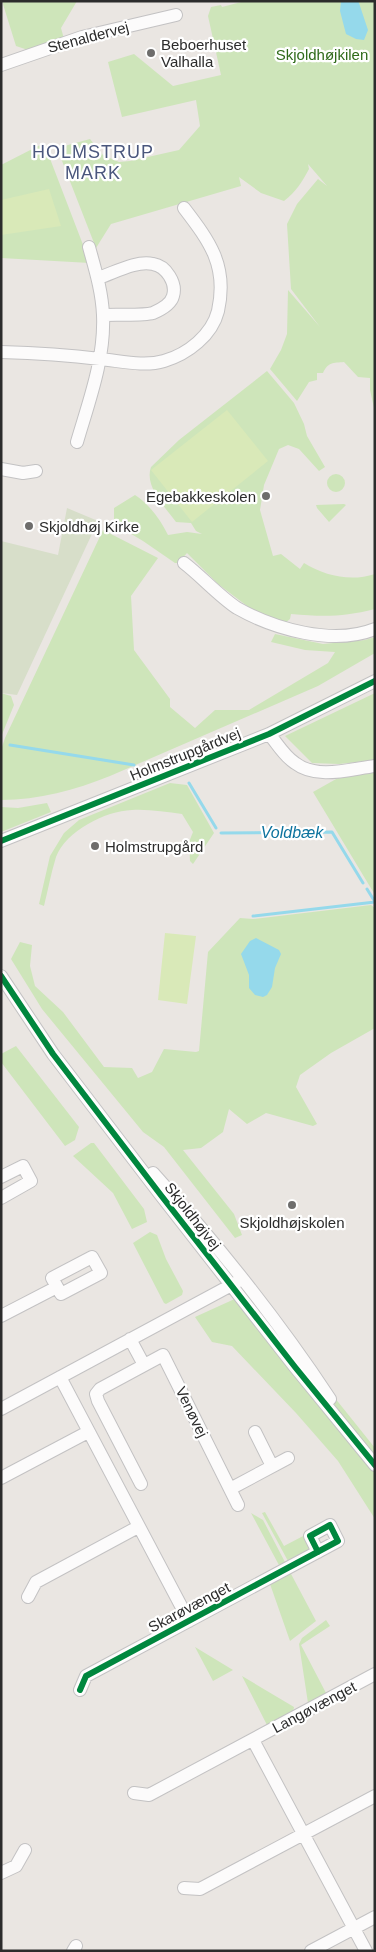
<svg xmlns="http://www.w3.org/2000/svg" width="376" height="1952" viewBox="0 0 376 1952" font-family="Helvetica,sans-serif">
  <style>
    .green { fill: #cee5ba }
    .cemetery { fill: #d7dec9 }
    .pitch { fill: #d9e9b8 }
    .water { fill: #95d9eb }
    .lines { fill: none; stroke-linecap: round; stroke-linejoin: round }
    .stream { stroke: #95d9eb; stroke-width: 3 }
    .minor-casing { stroke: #c3c2c3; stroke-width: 14 }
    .minor { stroke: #fcfbfb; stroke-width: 12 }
    .cycleway-casing { stroke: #fff; stroke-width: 9 }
    .cycleway { stroke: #00873e; stroke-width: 6 }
    .poi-dot { fill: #6e6d6c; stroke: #fff; stroke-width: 2 }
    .labels { text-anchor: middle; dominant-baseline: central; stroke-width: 4.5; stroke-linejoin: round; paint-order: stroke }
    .street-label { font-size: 15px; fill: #2c2c2c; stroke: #fff }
    .poi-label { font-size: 15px; fill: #2c2c2c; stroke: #fff; text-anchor: start }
    .park-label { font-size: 15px; fill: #2f6a1a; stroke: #fff }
    .water-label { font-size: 16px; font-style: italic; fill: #0d739e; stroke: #fff }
    .quarter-label { font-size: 18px; letter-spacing: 1px; fill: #4b577d; stroke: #fff }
  </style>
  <rect width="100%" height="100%" fill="#eae6e2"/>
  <path class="green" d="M2 1H77L61 28 64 39 28 50 16 46Z
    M245 1H375V412L370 390V378L358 377 344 362C333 363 328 362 323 373H317V380L309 382 297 401 270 369 281 350 287 334 288 290 320 327 291 289 287 224 297 204 318 179 327 186 308 164 309 169C302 182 296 192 284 201L261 193 239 177 241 186 111 224 96 248 57 148 90 139 103 155 119 162 130 161 179 150 200 126 196 100 122 117 108 62 134 54 173 86 221 75 208 16 211 7 221 5 222 7Z
    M44 143 90 263 1 258V165Z
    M267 371 294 403 304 424 307 436 325 467 319 471 299 449 288 445 279 449 264 485 260 510 273 556 281 554 300 569 304 563C325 576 351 582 375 574V609C343 617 324 617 291 614L290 619 285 623 251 609 218 584 187 553 178 563H175L143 541 116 525 114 520V508L135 495C150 505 160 519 168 535L187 532 202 534 196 531 191 523 176 522C165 507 144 486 151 467L179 440Z
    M327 483a9 9 0 1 1 18 0a9 9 0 1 1-18 0Z
    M344 504 346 505 329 522 317 508 316 505Z
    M103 530 158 558 131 596 134 650 170 699V707L195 728 215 710H249L328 663 335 652 305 650 271 642 275 634 323 644 365 640 375 637V653L318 686 110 776C75 790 39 800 1 800V750L5 738Z
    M1 693 11 696 14 705 1 737Z
    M375 693V760L339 764 312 763 285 736Z
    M375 771V895L313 792 345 774Z
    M170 783 187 785 214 833 193 864 190 861 189 842 193 832 182 814C166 812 148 809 132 810 105 811 66 831 56 857 51 873 48 890 44 906L39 904 50 856 64 833 79 820Z
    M47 803 51 812 1 832V807L18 808Z
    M371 905 375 908V1028L331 1053 300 1075 296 1087 317 1124 313 1126 266 1113 247 1124 229 1109 223 1132 201 1148 183 1150 234 1214 242 1235 235 1238 164 1147 143 1132 42 1009 11 959 20 942 32 945 30 966 35 986 63 1012 104 1067 132 1068 138 1078 152 1072 164 1049 196 1052 199 1051 208 952 240 918 253 919Z
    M16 1046 79 1127 75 1140 65 1146 1 1062V1054Z
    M91 1143H94L144 1209 147 1222 132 1229 113 1193 73 1156Z
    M150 1232 157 1235 166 1259 183 1291 182 1295 166 1304 164 1303 133 1243Z
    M250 1292 375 1448V1519L338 1461 296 1413 232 1346 212 1342 195 1317Z
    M265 1512 284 1546 307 1534 313 1549 288 1561 262 1513Z
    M251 1513 263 1520 286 1564 280 1567Z
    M290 1572 316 1621 290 1641 270 1584Z
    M326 1620 330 1626 301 1645 326 1693 308 1703 299 1644 302 1638Z
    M195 1647 233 1670 213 1681Z
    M242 1676 294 1707 293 1712 267 1725Z"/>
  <path class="cemetery" d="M67 508 98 521 17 695 1 693V541L58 555Z"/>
  <path class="pitch" d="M49 189 61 226 1 235V200Z
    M227 410 268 461 192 522 151 470Z
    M165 933 196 936 187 1004 158 1000Z"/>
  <path class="water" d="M341 1H358L359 3 368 30 364 40 356 39 346 34 340 11Z
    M256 938 279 950 281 954 275 968 272 987 267 995 263 997 255 995 249 988V975L241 954 250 941Z"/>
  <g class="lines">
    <path class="stream" d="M10 745 134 765
      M189 783 216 828
      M221 833 332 832 363 883
      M367 889 375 902
      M253 916 375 902"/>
    <defs>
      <path id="minor" d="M1 65 82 37 176 15
        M98 278C114 273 136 260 153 264 166 266 177 283 173 296 171 304 160 310 153 313 142 316 116 314 103 315
        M1 352C34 353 67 355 100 359 121 361 144 367 164 361 188 354 212 335 218 311 228 266 210 242 184 208
        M77 442C89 401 105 359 103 315 102 291 95 269 89 247
        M1 469 23 473 36 471
        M184 563C201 576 220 597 237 608 274 629 333 646 375 629
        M269 734C277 743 284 756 295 763 317 780 350 769 375 766
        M1 841 269 734 375 681
        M1 976 53 1054 160 1194 295 1367 375 1465
        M153 1173C217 1244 277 1319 330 1399
        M1 1177 23 1166 31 1181 1 1198
        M92 1257 101 1273 61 1294 52 1278Z
        M1 1316 57 1287
        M130 1339 144 1365
        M60 1377 189 1621
        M1 1409 237 1282
        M255 1432 272 1466
        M1 1478 88 1432
        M141 1484 98 1401 96 1394 100 1389 163 1355 238 1505
        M230 1489 288 1458
        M28 1597 36 1582 138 1527
        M80 1690 86 1676 338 1541 330 1525 310 1536 318 1552
        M253 1740 366 1951
        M134 1793 149 1795 375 1674
        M1 1873 16 1866 25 1850
        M184 1888 200 1889 375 1796
        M73 1951 76 1946
        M311 1951 375 1917"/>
    </defs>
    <use href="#minor" class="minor-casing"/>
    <use href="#minor" class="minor"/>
    <defs>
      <path id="cycleway" d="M1 841 269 734 375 681
        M1 976 53 1054 160 1194 295 1367 375 1465
        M80 1690 86 1676 338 1541 330 1525 310 1536 318 1552"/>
    </defs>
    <use href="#cycleway" class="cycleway-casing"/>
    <use href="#cycleway" class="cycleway"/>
  </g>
  <g class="poi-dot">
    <circle cx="151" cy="53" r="5"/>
    <circle cx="266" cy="496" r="5"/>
    <circle cx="29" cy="526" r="5"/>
    <circle cx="95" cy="846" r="5"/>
    <circle cx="292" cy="1205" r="5"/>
  </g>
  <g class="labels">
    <g class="street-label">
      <text transform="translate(88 37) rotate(-15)">Stenaldervej</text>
      <text transform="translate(185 754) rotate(-22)">Holmstrupgårdvej</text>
      <text transform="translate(193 1216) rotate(52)">Skjoldhøjvej</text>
      <text transform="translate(192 1412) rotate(64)">Venøvej</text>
      <text transform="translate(189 1607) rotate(-28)">Skarøvænget</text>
      <text transform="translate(314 1707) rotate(-28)">Langøvænget</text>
    </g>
    <g class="poi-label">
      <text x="161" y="44">Beboerhuset<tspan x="161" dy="17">Valhalla</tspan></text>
      <text x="256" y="496" text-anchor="end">Egebakkeskolen</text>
      <text x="39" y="526">Skjoldhøj Kirke</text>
      <text x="105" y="846">Holmstrupgård</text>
      <text x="292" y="1222" text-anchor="middle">Skjoldhøjskolen</text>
    </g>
    <g class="park-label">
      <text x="322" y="54">Skjoldhøjkilen</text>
    </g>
    <g class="water-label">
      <text x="292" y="832">Voldbæk</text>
    </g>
    <g class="quarter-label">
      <text x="93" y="152">HOLMSTRUP<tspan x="93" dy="21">MARK</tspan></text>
    </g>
  </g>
  <rect width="376" height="1952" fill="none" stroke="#2c2c2c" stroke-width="5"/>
</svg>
